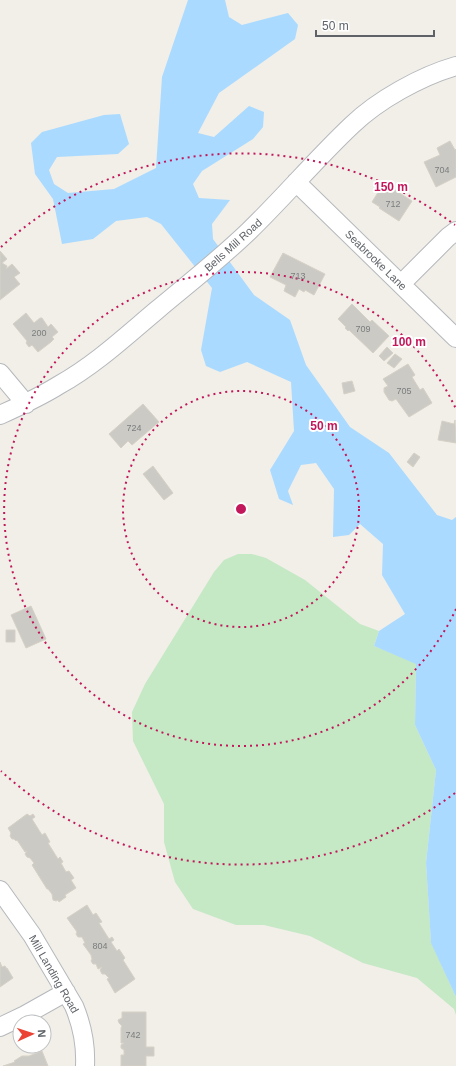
<svg xmlns="http://www.w3.org/2000/svg" width="456" height="1066" viewBox="0 0 456 1066" font-family="Arial,sans-serif">
  <style>
    .green { fill: #c5e8c5 }
    .water { fill: #aadaff }
    .building { fill: #cccac5; stroke: #d6d1c6 }
    .lines { fill: none; stroke-linecap: round; stroke-linejoin: round }
    .minor-casing { stroke: #b5b8bc; stroke-width: 20 }
    .minor { stroke: #fff; stroke-width: 18 }
    .ring { fill: none; stroke: #c2185b; stroke-width: 2; stroke-dasharray: 2 4 }
    .labels { text-anchor: middle; dominant-baseline: central; stroke-width: 4; stroke-linejoin: round; paint-order: stroke }
    .number-label { font-size: 9px; fill: #7a7d7f }
    .street-label { font-size: 11px; fill: #5f6368; stroke: #fff }
    .centre { fill: #c2185b; stroke: #fff; stroke-width: 2 }
    .ring-label { font-size: 12px; text-anchor: middle; font-weight: bold; fill: #c2185b; stroke: #fff; stroke-width: 4; stroke-linejoin: round; paint-order: stroke }
  </style>
  <rect width="100%" height="100%" fill="#f1efe8"/>
  <path class="green" d="M238 554H252L266 558 305 580 360 624 379 631 374 646 416 663 415 725 436 770 426 863 431 942 456 997V1015L454 1009 417 978 363 963 310 936 264 925H236L193 909 175 882 164 842V804L133 741 132 712 145 684 214 572 224 560Z"/>
  <path class="water" d="M188 0H225L229 17 242 25 288 13 298 25 295 39 219 93 198 133 214 137 249 106 264 112 263 127 253 139 202 171 193 184 199 198 230 200 212 224 213 239 254 295 290 320 306 365 350 427 389 453 437 515 452 520 456 517V997L431 943 426 863 436 770 415 725 416 664 374 646 379 631 405 614 382 575 383 544 360 524 349 535 333 537 334 489 316 463 301 465 288 491 293 505 279 499 270 470 294 431 291 382 247 362 220 372 206 366 201 350 212 288 161 224 147 217 116 221 93 239 62 244 53 199 35 174 31 143 42 132 104 115 120 114 129 144 118 154 57 157 49 170 54 184 68 193 114 189 156 168 162 77Z"/>
  <path class="building" d="M450 141 455 150 456 149V177L436 187 424 162 440 155 437 148Z
    M384 183 412 201 399 221 379 208 380 207 372 202Z
    M0 251 7 259 2 263 7 266 6 269 12 264 20 273 14 277 20 284 0 300Z
    M283 253 325 274 314 295 305 290 304 292 299 289 295 297 284 291 286 285 270 277Z
    M352 304 370 322 372 320 389 336 373 353 349 330 348 331 345 328 346 327 338 319Z
    M26 313 34 323 40 318H42L48 327 51 324 58 332 52 337 54 339 51 342 38 352 32 345 29 347 26 343 27 341 13 324Z
    M387 347 393 353 384 361 379 356Z
    M395 354 402 359 394 368 387 363Z
    M408 364 415 375 412 377 420 390 423 388 432 403 409 417 396 399 392 401 389 400 384 392V388L388 386 383 379Z
    M352 381 355 391 344 394 342 383Z
    M143 404 159 422 132 445 128 441 121 448 109 434Z
    M455 420 456 443 438 440 442 421 454 424Z
    M414 453 420 457 413 467 407 462Z
    M153 466 173 493 164 500 143 474Z
    M31 606 46 639 26 648 11 615Z
    M6 630H15V642H6Z
    M27 814 30 816 33 814 35 817 32 819 42 835 45 833 50 842 48 843 58 859 60 857 63 862 61 863 66 872 69 871 74 878 71 880 76 888 65 895 66 897 59 902 58 900 56 901 53 900 52 894 48 889H47L32 865 34 863 30 858 27 857 25 854 27 851 25 852 17 840 16 841 14 839H12L10 836 11 833 8 828Z
    M87 905 93 915 96 913 102 922 99 923 109 939 112 937 114 940 111 942 117 951 119 949 125 958 123 960 135 979 115 993 107 979 109 978 105 974H102L100 970 102 967 98 969 96 964H93L91 961 92 959 91 955 83 944 85 943 82 937H78L76 934 77 932 67 918Z
    M0 962 2 967 5 966 7 969V968L13 978 0 987Z
    M122 1012H146V1047H154V1056H146V1066H121V1055H124V1050L121 1048V1045L124 1043H121V1028L122 1026 119 1023 118 1020 122 1018Z
    M42 1051 48 1066H3L15 1062 14 1061 22 1056H29Z"/>
  <g class="lines">
    <defs>
      <path id="minor" d="M296 182 456 338
        M401 284 448 237 456 231
        M0 373 26 404
        M0 415C20 406 40 397 59 385 95 365 126 336 157 310 188 284 220 259 249 231 284 197 316 159 352 125 378 100 421 76 456 66
        M0 890 32 935 74 1006C82 1025 86 1045 85 1066
        M0 1027 25 1015 66 992"/>
    </defs>
    <use href="#minor" class="minor-casing"/>
    <use href="#minor" class="minor"/>
  </g>
  <g class="ring">
    <circle cx="241" cy="509" r="118"/>
    <path d="M456 609A237 237 0 1 1 456 409"/>
    <path d="M455 793A355 355 0 0 1 1 771M1 247A355 355 0 0 1 455 225"/>
  </g>
  <g class="labels">
    <g class="number-label">
      <text x="442" y="170">704</text>
      <text x="393" y="204">712</text>
      <text x="298" y="276">713</text>
      <text x="363" y="329">709</text>
      <text x="39" y="333">200</text>
      <text x="404" y="391">705</text>
      <text x="134" y="428">724</text>
      <text x="100" y="946">804</text>
      <text x="133" y="1035">742</text>
    </g>
    <g class="street-label">
      <text transform="translate(233 245) rotate(-42)">Bells Mill Road</text>
      <text transform="translate(376 260) rotate(44)">Seabrooke Lane</text>
      <text transform="translate(54 974) rotate(60)">Mill Landing Road</text>
    </g>
  </g>
  <circle cx="241" cy="509" r="6" class="centre"/>
  <g class="ring-label">
    <text x="391" y="191">150 m</text>
    <text x="409" y="346">100 m</text>
    <text x="324" y="430">50 m</text>
  </g>
  <g transform="translate(32 1034) rotate(87)"><circle r="19" fill="#ffffff" stroke="#bfc1c3"/>
  <path d="M0-3L7 15L0 10L-7 15Z" fill="#ea4335"/>
  <text y="-6" font-size="11" font-weight="bold" text-anchor="middle" fill="#5f6368">N</text>
  </g>
  <path d="M316 30v6h118v-6" fill="none" stroke="#5f6368" stroke-width="2"/>
  <text x="322" y="30" font-size="12" fill="#5f6368" stroke="#ffffff" stroke-width="3" paint-order="stroke">50 m</text>
</svg>
